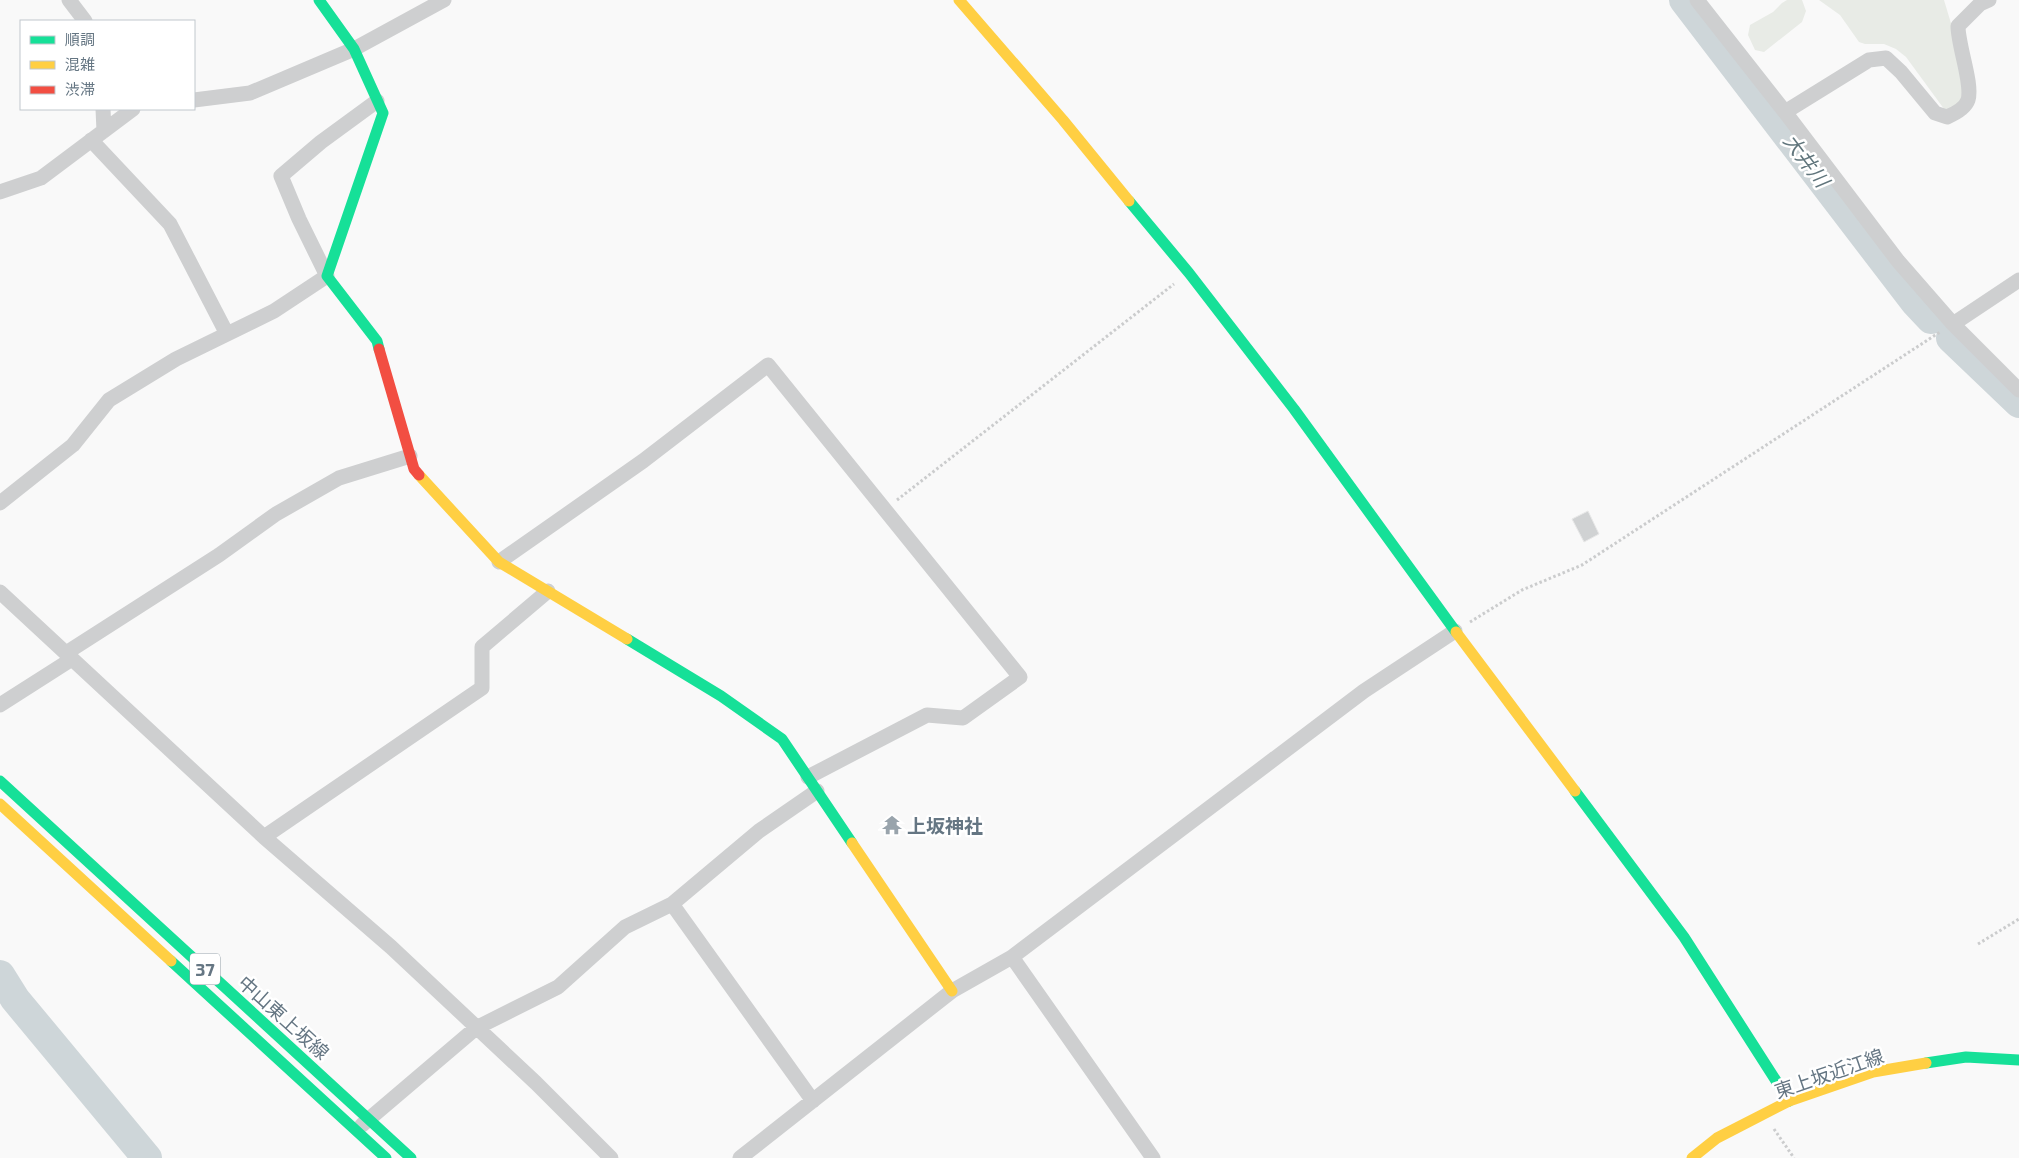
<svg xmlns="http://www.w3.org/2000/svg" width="2019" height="1158" viewBox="0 0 2019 1158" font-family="'Exo 2','Noto Sans JP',sans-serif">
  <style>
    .green { fill: #e8ebe6 }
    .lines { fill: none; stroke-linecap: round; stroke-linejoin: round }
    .river { stroke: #ced6d9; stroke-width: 30 }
    .building { fill: #d0d2d3; stroke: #e8e8e8 }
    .path { stroke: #cbcccd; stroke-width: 3; stroke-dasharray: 2.5 2.5; stroke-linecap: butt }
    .street { stroke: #cecfd0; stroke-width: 15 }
    .fast { stroke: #16e098; stroke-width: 11 }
    .slow { stroke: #ffcf43; stroke-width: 11 }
    .jam { stroke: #f24e42; stroke-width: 11 }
    .labels { text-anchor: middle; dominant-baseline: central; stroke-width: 5; stroke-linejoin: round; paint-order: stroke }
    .shield { fill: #fff; stroke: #939fa8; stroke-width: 1 }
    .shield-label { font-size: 18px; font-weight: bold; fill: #657683 }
    .poi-label { font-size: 19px; font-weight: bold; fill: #657683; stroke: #fff; text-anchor: start }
    .street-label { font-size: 19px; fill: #657683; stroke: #fff }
    .water-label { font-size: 20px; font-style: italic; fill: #60757c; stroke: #fff }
  </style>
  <rect width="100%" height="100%" fill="#f9f9f9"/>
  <path class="green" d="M1787 0H1802L1806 11 1802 22 1764 52 1755 50 1748 35 1750 25 1773 12 1782 3Z
    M1819 0H1944L1962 60 1970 93 1947 113 1906 57 1896 49 1884 44H1865L1859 42 1840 15Z"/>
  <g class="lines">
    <path class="river" d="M1684 0 1915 302 1931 319
      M1951 338 2019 403
      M0 975 15 999 147 1158"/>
  </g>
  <path class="building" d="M1588 511 1599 534 1584 542 1572 519Z"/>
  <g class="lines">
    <path class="path" d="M897 500 1174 284
      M1470 622 1522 590 1582 565 1940 332
      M1978 944 2019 919
      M1774 1129 1794 1158"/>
    <path class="street" d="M69 0 85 21
      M1697 0 1785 112 1869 60 1886 58 1901 72 1935 113 1947 117C1954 114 1965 109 1968 100 1973 84 1958 46 1958 26L1980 4 1989 0
      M194 100 250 93 354 49 444 0
      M103 109 104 131
      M1785 112 1898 261 1953 324 2019 390
      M91 140 170 224 227 334
      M0 192 41 178 133 109
      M1953 324 2019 280
      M0 503 73 445 109 400 176 359 274 311 327 276 299 219 281 176 321 142 377 101
      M499 562 643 461 768 365 1020 677 963 718 927 715 808 777
      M0 592 264 837 391 947 536 1083 611 1158
      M66 653 219 555 276 514 339 478 410 456
      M0 705 72 659
      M264 837 482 688V647L548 591
      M1012 957 1153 1158
      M813 1101 672 904 759 831 817 791
      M362 1125 476 1028 558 987 625 927 672 904
      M740 1158 952 991 1012 957 1364 691 1455 631"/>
    <path class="fast" d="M319 0 354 49 383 113 327 276 377 341 379 349
      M1129 201 1189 273 1294 409 1456 632
      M627 639 721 696 782 739 852 843
      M0 781 411 1158
      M1575 791 1684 937 1789 1101
      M171 961 386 1158
      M1926 1063 1966 1057 2019 1060"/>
    <path class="slow" d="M959 0 1063 120 1129 201
      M419 475 499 562 627 639
      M1456 632 1575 791
      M0 804 171 961
      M852 843 952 991
      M1692 1158 1717 1138 1789 1101 1873 1072 1926 1063"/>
    <path class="jam" d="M379 349 414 469 419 475"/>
  </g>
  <defs>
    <symbol id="temple-bare" viewBox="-9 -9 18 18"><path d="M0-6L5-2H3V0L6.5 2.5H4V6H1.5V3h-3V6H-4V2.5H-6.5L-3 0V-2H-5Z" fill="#99a4ac" stroke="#fff" stroke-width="2.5" paint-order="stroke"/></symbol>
  </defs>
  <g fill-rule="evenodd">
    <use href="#temple-bare" x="878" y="811" width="28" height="28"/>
  </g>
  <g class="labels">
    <rect class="shield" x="190" y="953.5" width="30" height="31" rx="4"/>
    <g class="shield-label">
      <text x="205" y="969">37</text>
    </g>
    <g class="poi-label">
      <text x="907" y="825">上坂神社</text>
    </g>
    <g class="street-label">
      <text transform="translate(284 1017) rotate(42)">中山東上坂線</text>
      <text transform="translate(1829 1073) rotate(-19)">東上坂近江線</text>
    </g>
    <g class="water-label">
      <text transform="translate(1807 160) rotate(53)">大井川</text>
    </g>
  </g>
  <rect x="20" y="20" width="175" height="90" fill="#ffffff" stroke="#c1c8cd"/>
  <rect x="30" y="36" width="25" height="8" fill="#16e098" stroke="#c1c8cd"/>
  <text x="65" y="45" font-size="15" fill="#657683">順調</text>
  <rect x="30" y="61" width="25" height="8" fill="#ffcf43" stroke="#c1c8cd"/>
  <text x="65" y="70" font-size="15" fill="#657683">混雑</text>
  <rect x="30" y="86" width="25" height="8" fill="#f24e42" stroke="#c1c8cd"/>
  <text x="65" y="95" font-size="15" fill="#657683">渋滞</text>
</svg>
